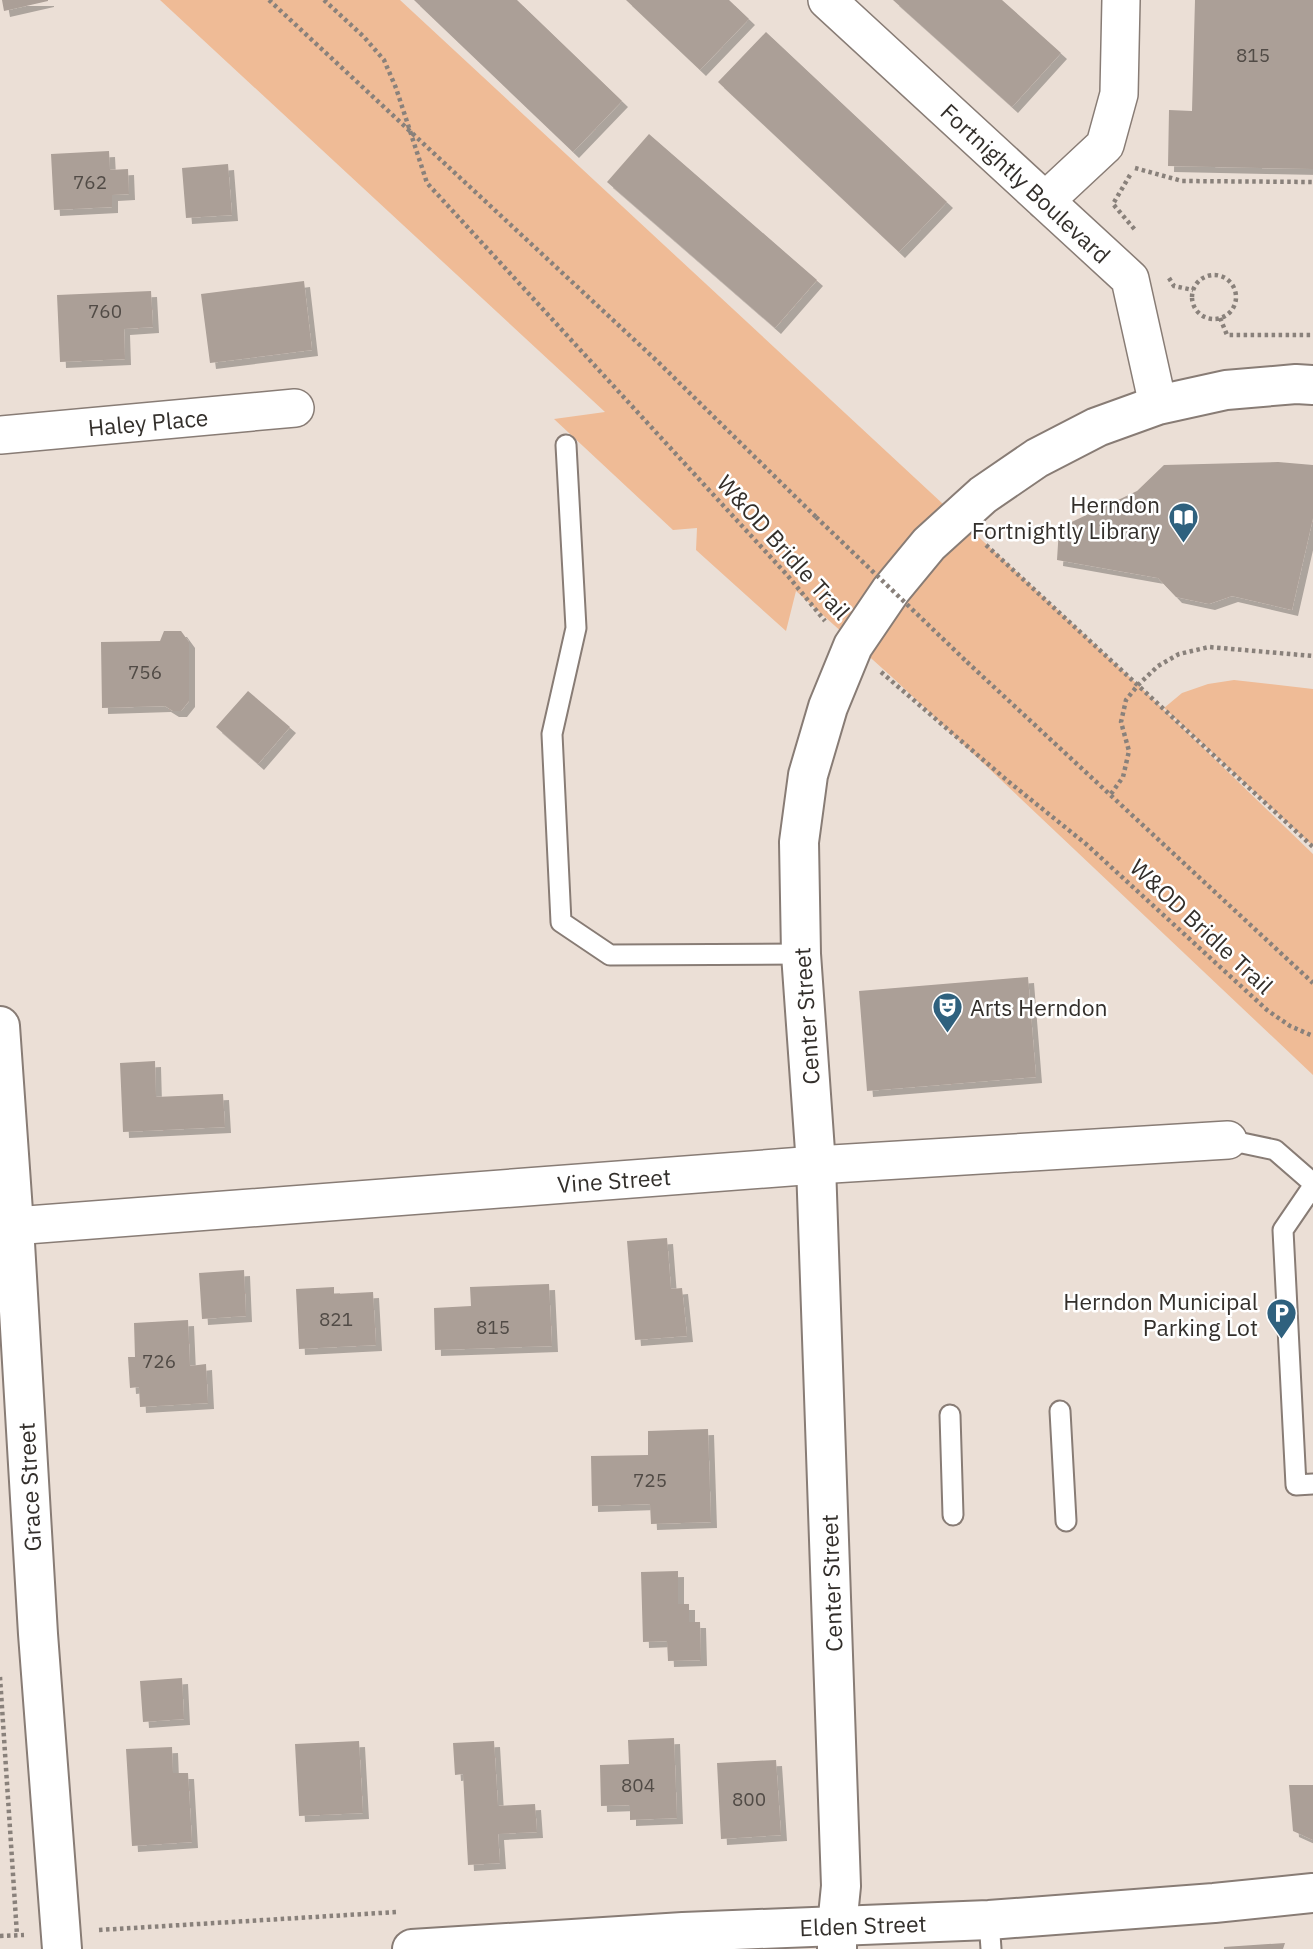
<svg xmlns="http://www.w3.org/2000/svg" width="1313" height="1949" viewBox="0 0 1313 1949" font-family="'IBM Plex Sans',sans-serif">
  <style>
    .green { fill: #efbb96 }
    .building { fill: #ab9f97; filter: url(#shadow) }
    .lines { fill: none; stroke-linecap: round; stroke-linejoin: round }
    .service-casing { stroke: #887c75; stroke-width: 23 }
    .minor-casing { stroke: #887c75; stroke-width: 40 }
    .tertiary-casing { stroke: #887c75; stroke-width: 42 }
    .primary-casing { stroke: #887c75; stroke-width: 42 }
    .path { stroke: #89817b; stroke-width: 4.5; stroke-dasharray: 3.5 3.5; stroke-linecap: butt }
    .service { stroke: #fff; stroke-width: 19 }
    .minor { stroke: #fff; stroke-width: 37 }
    .tertiary { stroke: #fff; stroke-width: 38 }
    .primary { stroke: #fff; stroke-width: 38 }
    .path-bridge { stroke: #89817b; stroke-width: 4.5; stroke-dasharray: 3.5 3.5; stroke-linecap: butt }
    .labels { text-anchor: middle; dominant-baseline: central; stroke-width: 5; stroke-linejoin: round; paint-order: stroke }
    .number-label { font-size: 19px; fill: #514b46 }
    .street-label { font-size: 23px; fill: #332f2b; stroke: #fff }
    .poi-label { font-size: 23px; fill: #332f2b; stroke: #fff; text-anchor: end }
  </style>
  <defs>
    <filter id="shadow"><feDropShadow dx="6" dy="6" stdDeviation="0" flood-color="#0004"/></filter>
  </defs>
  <rect width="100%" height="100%" fill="#ebdfd6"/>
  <path class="green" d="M160 0H400L1138 685 1313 854V1075L892 677 796 591 786 631 696 550 697 528 673 530 554 419 605 412Z
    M1234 680 1313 689V846L1164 708 1182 693 1208 684Z"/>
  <path class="building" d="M2 0H48V1L4 11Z
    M414 0H517L622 101 573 152Z
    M626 0H729L749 19 700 70Z
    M893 0H1002L1061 53 1012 107Z
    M1195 0H1313V169L1168 166 1169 110 1192 111Z
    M766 32 947 202 899 252 718 82Z
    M649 134 817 280 775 328 607 182Z
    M109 151 110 170 128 169 129 194 112 195V207L54 210 51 154Z
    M228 164 232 215 186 218 182 168Z
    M304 281 312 350 210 363 201 294Z
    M151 291 153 327 124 329 125 359 60 362 57 295Z
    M1278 462 1313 465V518L1292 610 1232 596 1209 604 1176 597 1158 578 1057 560 1059 528 1137 491 1164 465Z
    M164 631H181L189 642V701L181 711H173L165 706 102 708 101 642 160 641Z
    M248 691 290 727 258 764 216 727Z
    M1028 977 1036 1077 867 1091 859 991Z
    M155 1061 156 1097 223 1094 225 1127 123 1132 120 1063Z
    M667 1238 671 1289 682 1288 687 1336 635 1340 627 1241Z
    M244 1270 246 1316 202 1319 199 1273Z
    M549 1284 552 1346 435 1350 434 1308 471 1306 470 1287Z
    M334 1287V1294L373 1292 376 1345 299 1349 296 1289Z
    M188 1320 190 1366 206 1364 208 1403 140 1407 139 1387 130 1388 128 1357H135L134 1323Z
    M708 1429 711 1522 651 1524 650 1504 592 1506 591 1456 648 1455V1431Z
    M678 1571V1604H689V1622H700L701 1660 668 1661 667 1641 643 1642 641 1572Z
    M182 1678 184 1719 143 1722 140 1681Z
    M674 1738 677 1818 630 1820V1805L601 1806 600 1765 629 1764 628 1740Z
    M359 1741 363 1813 299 1816 295 1744Z
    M494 1741 498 1806 535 1804 537 1832 498 1834 500 1863 468 1865 463 1774 455 1775 453 1743Z
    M172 1747 173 1773H188L192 1842 132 1846 126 1749Z
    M776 1760 781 1835 721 1839 717 1763Z
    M1289 1785H1313V1840L1293 1831Z
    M1285 1943 1283 1949H1224V1947Z"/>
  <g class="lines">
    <defs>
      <path id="service" d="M566 445 576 628 552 734 561 922 610 955 801 954
        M1228 1140 1275 1150 1313 1183
        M1313 1186 1283 1230 1296 1485 1313 1484
        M1060 1411 1066 1521
        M950 1415 953 1515
        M989 1920 991 1949"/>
      <path id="minor" d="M827 0 1130 279 1158 405
        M1045 201 1105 145 1119 94 1121 0
        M0 435 295 408
        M0 1227 816 1165 1228 1140"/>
      <path id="tertiary" d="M0 1026 14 1226 38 1634 62 1949
        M837 1949V1926L841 1886 816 1165 801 954 799 842 808 775 828 707 853 646 891 590 929 544 983 495 1037 458 1097 427 1158 405 1226 390 1296 384 1313 385"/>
      <path id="primary" d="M412 1949 683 1932 989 1920 1214 1903 1313 1893"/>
    </defs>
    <use href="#service" class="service-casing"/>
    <use href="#minor" class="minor-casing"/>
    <use href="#tertiary" class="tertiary-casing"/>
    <use href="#primary" class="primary-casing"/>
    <path class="path" d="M269 0 657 361 816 517
      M324 0 364 37 384 60 396 88 427 183 788 576 825 621
      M1135 168 1182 181 1313 182
      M1130 175 1113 204 1136 231
      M1192 297a22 22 0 1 1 44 0a22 22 0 1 1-44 0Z
      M1169 278 1174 286 1193 290
      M1220 318 1227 335H1313
      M986 545 1313 847
      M967 662 1313 983
      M881 672 1009 782 1086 844 1267 1010 1290 1026 1313 1036
      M1111 794 1123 777 1129 751 1121 722 1126 700 1138 685 1158 666 1179 654 1209 647 1313 656
      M0 1677 17 1935
      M99 1930 397 1912
      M0 1936 24 1935"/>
    <use href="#service" class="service"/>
    <use href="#minor" class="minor"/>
    <use href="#tertiary" class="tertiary"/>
    <use href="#primary" class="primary"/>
    <path class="path-bridge" d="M816 517 967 662"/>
  </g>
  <defs>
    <symbol id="library-pin" viewBox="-11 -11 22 30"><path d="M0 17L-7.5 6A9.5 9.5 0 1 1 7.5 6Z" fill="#2f617e" stroke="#fff"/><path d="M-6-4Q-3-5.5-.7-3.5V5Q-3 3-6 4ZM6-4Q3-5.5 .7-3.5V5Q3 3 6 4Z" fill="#fff"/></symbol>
    <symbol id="theatre-pin" viewBox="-11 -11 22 30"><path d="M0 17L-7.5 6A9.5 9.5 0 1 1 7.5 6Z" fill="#2f617e" stroke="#fff"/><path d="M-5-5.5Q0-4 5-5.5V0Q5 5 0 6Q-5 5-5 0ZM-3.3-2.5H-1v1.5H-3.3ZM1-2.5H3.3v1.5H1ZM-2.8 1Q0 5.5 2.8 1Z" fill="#fff"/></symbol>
    <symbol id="parking-pin" viewBox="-11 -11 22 30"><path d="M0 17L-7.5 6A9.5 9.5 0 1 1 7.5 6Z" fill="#2f617e" stroke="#fff"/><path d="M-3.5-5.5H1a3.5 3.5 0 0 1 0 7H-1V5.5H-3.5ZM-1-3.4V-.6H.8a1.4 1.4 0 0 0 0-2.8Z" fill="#fff"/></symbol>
  </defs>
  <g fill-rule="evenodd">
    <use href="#library-pin" x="1166" y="500" width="35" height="47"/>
    <use href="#theatre-pin" x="930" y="990" width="35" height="47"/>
    <use href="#parking-pin" x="1264" y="1296" width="35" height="47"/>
  </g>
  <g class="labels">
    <g class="number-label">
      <text x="1253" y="55">815</text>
      <text x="90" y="182">762</text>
      <text x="105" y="311">760</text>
      <text x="145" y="672">756</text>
      <text x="336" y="1319">821</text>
      <text x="493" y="1327">815</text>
      <text x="159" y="1361">726</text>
      <text x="650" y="1480">725</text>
      <text x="638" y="1785">804</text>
      <text x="749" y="1799">800</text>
    </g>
    <g class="street-label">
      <text transform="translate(1026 183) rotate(43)">Fortnightly Boulevard</text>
      <text transform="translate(148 422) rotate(-5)">Haley Place</text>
      <text transform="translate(784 547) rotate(48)">W&amp;OD Bridle Trail</text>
      <text transform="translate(1202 926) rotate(43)">W&amp;OD Bridle Trail</text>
      <text transform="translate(806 1016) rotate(-94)">Center Street</text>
      <text transform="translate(614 1180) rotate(-4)">Vine Street</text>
      <text transform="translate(29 1487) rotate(-93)">Grace Street</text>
      <text transform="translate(831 1583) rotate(-92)">Center Street</text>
      <text transform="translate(863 1925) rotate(-2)">Elden Street</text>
    </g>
    <g class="poi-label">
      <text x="1160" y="504">Herndon<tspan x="1160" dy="26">Fortnightly Library</tspan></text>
      <text x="970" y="1007" text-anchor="start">Arts Herndon</text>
      <text x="1258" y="1301">Herndon Municipal<tspan x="1258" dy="26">Parking Lot</tspan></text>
    </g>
  </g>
</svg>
